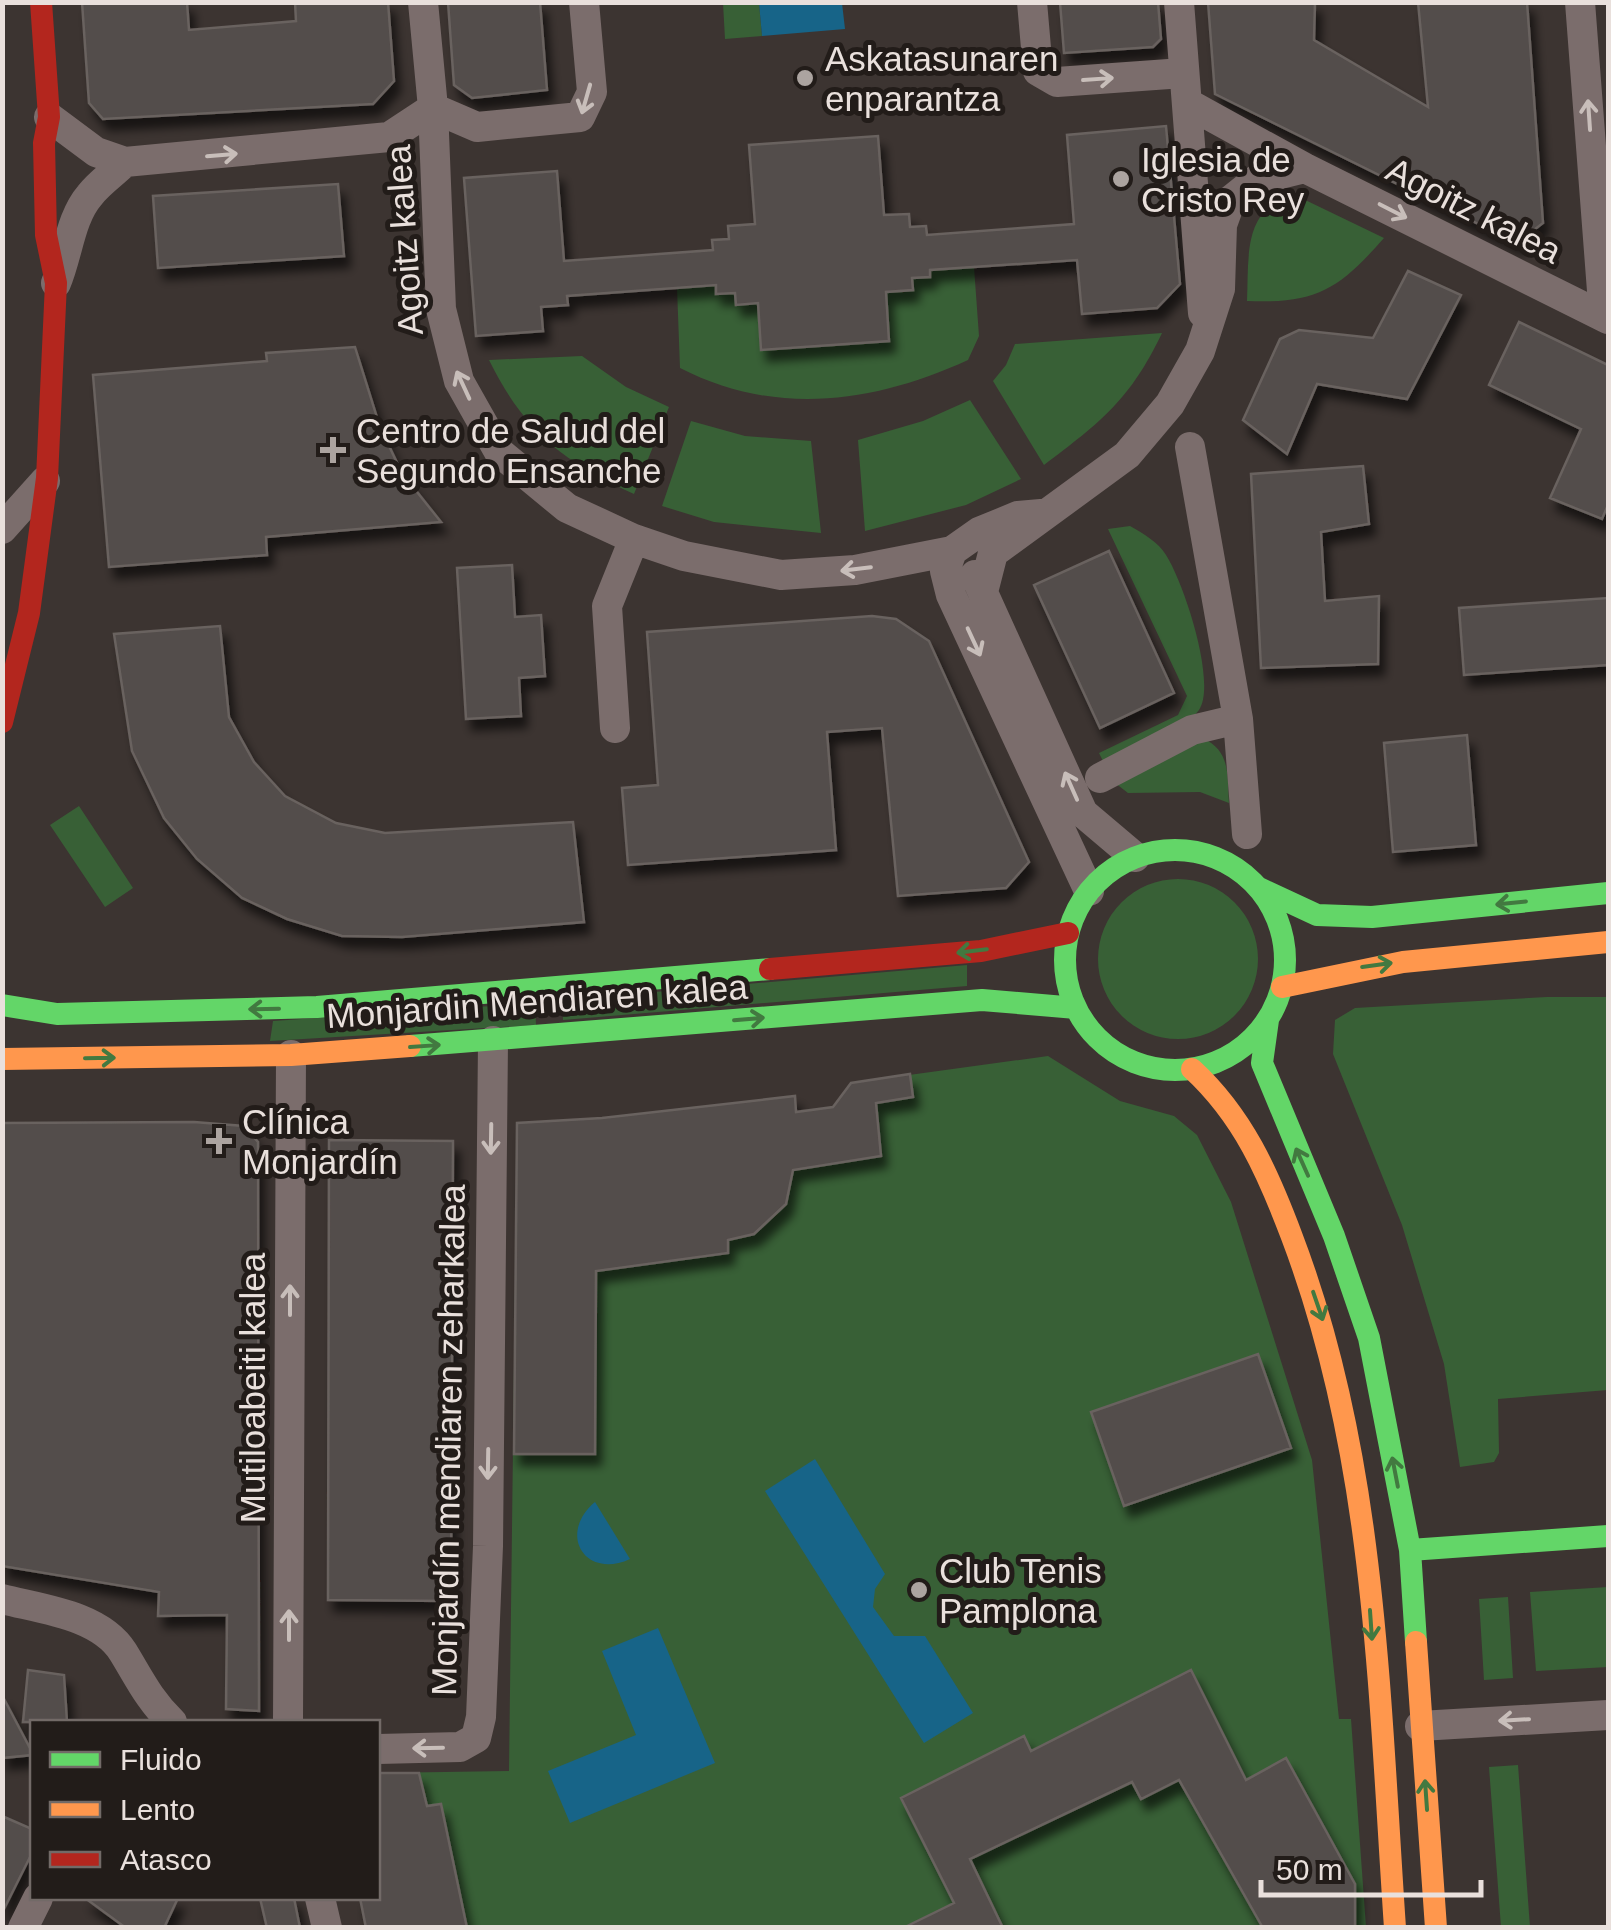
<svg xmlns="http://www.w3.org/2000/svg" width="1611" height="1930" viewBox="0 0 1611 1930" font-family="Helvetica,sans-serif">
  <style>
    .green { fill: #386036 }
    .water { fill: #176488 }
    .building { fill: #534d4b; stroke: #69625f; stroke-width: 2.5; filter: url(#shadow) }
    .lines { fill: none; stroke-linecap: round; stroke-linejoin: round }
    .street { stroke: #7b6d6c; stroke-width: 30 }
    .fast { stroke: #63d668; stroke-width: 22 }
    .slow { stroke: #ff974d; stroke-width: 22 }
    .jam { stroke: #b3261e; stroke-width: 22 }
    .oneway { stroke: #c8beba }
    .oneway2 { stroke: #427940 }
    .poi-dot { fill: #aca4a0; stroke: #221c19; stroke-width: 4 }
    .labels { text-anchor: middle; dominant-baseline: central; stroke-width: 10; stroke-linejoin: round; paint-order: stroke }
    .poi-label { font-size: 35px; fill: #e9e0dc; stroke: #221c19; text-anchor: start }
    .street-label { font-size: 35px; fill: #e9e0dc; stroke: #221c19 }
  </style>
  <defs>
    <filter id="shadow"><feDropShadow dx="6" dy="11" stdDeviation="5" flood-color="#0009"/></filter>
  </defs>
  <rect width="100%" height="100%" fill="#3c3431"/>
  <path class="green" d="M723 3H759L762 36 725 39Z
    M1299 197 1384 238C1339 289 1317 304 1247 301 1249 257 1242 202 1299 197Z
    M974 267 979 336 968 360C874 403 775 417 680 368L677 288 716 285 717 294 735 293 736 305 758 303 762 350 889 341 886 292 913 290 912 278 930 277V270Z
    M1162 333C1130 400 1101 422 1044 465L993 381 1006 365 1015 344Z
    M582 356 626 387 669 407 634 494C562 461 524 431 489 360Z
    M970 400 1021 479 966 505 865 531 858 440 923 421Z
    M691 421 745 436 811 441 821 533 714 522 662 506Z
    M1130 526C1144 534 1158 542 1166 555 1184 583 1217 683 1199 710 1186 728 1125 752 1104 763L1099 753 1178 715 1187 696 1108 529Z
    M1203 738C1231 752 1227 774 1229 803L1200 792 1128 793 1110 779Z
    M79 806 133 888 105 907 50 825Z
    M1098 959a80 80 0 1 1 160 0a80 80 0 1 1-160 0Z
    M967 965V986L563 1020 562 1000Z
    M1547 997H1608V1390L1498 1399 1499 1453 1494 1462 1460 1467 1444 1364 1402 1225 1333 1054 1335 1020 1355 1008Z
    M535 1003 536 1025 270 1041 273 1021Z
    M1048 1056 1120 1101 1174 1116 1197 1135 1231 1202 1312 1460 1339 1719H1351L1366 1927 366 1928 360 1898H378V1773L509 1771 517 1123 602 1118 795 1096 797 1112 833 1107 851 1083Z
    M1608 1587V1667L1536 1671 1530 1592Z
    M1508 1597 1513 1678 1484 1680 1479 1599Z
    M1518 1765 1530 1927H1501L1489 1767Z"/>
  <path class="water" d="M759 3H842L845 29 762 36Z
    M815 1459 885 1574 875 1589 873 1607 894 1636H925L973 1713 924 1743 765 1491Z
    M595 1502 630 1559C585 1580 557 1534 595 1502Z
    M658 1628 715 1763 570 1823 548 1771 636 1735 602 1651Z"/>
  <path class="building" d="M82 2H187L189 30 296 21 295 2H388L394 81 373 104 103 119 89 103Z
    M448 2H540L547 90 472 98 454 85Z
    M1060 2H1158L1161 39 1153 47 1064 53Z
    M1208 2H1315L1314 40 1428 107 1418 2H1527L1543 223 1517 243 1215 94Z
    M1166 126 1180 284 1157 308 1082 314 1077 260 930 270V277L912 278 913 290 886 292 889 341 761 350 758 303 736 305 735 293 716 294V285L567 296 568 305 541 307 543 331 476 336 464 178 557 171 564 261 713 250 712 240 729 239 728 226 755 224 749 145 878 136 884 215 909 214 910 227 926 226 927 235 1074 224 1067 135Z
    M338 184 344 256 158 268 153 196Z
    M1408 271 1461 295 1407 399 1317 384 1287 454 1243 420 1280 339 1299 330 1373 338Z
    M1519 322 1608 365V505L1602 519 1550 498 1581 429 1489 385Z
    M355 347 380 427 402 473 441 522 266 537 267 555 109 567 93 375 267 361 266 353Z
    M1363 466 1369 524 1321 532 1325 601 1379 596 1378 664 1261 668 1251 474Z
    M1109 551 1174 693 1100 728 1034 585Z
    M512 565 515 617 541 615 545 676 519 678 521 716 466 719 457 568Z
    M1608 598V665L1464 675 1459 608Z
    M872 616 896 619 929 641 1029 862 1006 888 898 896 882 728 827 732 836 850 628 865 622 788 658 785 647 632Z
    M220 626 229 717 254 762 285 796 336 823 385 833 573 822 584 922 402 937 342 936 287 919 242 898 197 859 164 818 132 751 114 634Z
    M1467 735 1476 845 1393 852 1384 743Z
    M910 1074 913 1097 876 1103 881 1156 793 1170 786 1204 754 1234 728 1240V1253L596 1271 595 1454H514L517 1123 602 1118 795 1096 796 1112 833 1107 851 1083Z
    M194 1122 244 1126 258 1142 259 1711 226 1709 227 1615 158 1616 159 1592 2 1566V1123Z
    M329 1140 453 1141 451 1601 328 1600Z
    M1258 1354 1291 1448 1124 1506 1091 1412Z
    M28 1670 64 1675 67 1722H23Z
    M1191 1670 1246 1780 1286 1758 1355 1884V1928H1263L1179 1780 1141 1799 1132 1782 970 1859 1003 1928H903L954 1903 901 1798 1024 1736 1031 1751Z
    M2 1695 32 1752V1755L2 1758Z
    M378 1773H419L427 1806 441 1804 467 1928H366L360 1898H378Z
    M2 1816 32 1829V1853L2 1913Z
    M85 1898H178L164 1928H126Z
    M260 1898H294L300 1928H267Z"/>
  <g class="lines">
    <path class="street" d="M423 2 433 108 441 309 459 381 499 452 567 508 634 539 684 556 781 575 855 570 952 551 979 532 1018 516 1041 514
      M1032 2 1038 71 1057 82 1183 73
      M1179 2 1203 313
      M1580 2 1604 317
      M1187 103 1305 168 1608 319
      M433 108 477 127 580 117 592 92 584 2
      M49 117 96 152 125 162 389 137 433 108
      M56 283C68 255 70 218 90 195 99 183 114 173 125 162
      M1190 447 1238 719 1247 834
      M2 529 45 481
      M952 551 945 571 951 595 1089 891
      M975 575 1083 813 1135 857
      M983 592 993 553 1127 455 1170 404 1200 351 1220 289 1222 225 1231 200 1256 180 1305 168
      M615 728 607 606 634 539
      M1100 778 1192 730 1238 719
      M2 1599C41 1609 100 1615 123 1652 139 1678 149 1700 172 1722
      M288 1722 291 1055
      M1420 1726 1608 1715
      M378 1749 460 1747 476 1738 481 1717 488 1546 493 1041
      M320 1898 327 1928
      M23 1928 38 1898"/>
    <path class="fast" d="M1065 960a110 110 0 1 1 220 0a110 110 0 1 1-220 0Z
      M1259 888 1317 915 1372 917 1608 893
      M2 1005 57 1014 317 1007 770 969
      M1268 1020 1262 1063 1334 1236 1369 1338 1410 1550 1416 1642
      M410 1046 982 1000 1076 1008
      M1410 1550 1608 1536"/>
    <path class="slow" d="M1282 987 1403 962 1608 942
      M2 1059 291 1055 410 1046
      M1192 1069C1243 1116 1268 1173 1292 1237 1376 1458 1379 1695 1395 1928
      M1416 1642 1436 1928"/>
    <path class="jam" d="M2 722 29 613 47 478 56 283 46 235 44 143 49 117 41 2
      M770 969 981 951 1068 933"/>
  </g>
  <defs><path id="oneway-shaft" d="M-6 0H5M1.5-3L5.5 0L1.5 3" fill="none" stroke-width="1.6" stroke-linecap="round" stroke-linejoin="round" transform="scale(2.5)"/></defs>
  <g class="oneway">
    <use href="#oneway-shaft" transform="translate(1098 79) rotate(-4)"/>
    <use href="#oneway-shaft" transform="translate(586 99) rotate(106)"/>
    <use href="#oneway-shaft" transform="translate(1589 115) rotate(-94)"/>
    <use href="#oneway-shaft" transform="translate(222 155) rotate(-5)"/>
    <use href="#oneway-shaft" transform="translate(1393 211) rotate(27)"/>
    <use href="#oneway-shaft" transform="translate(463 385) rotate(-115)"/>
    <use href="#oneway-shaft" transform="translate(856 569) rotate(173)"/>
    <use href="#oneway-shaft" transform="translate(974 642) rotate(65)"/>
    <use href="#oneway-shaft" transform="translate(1071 786) rotate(-114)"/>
    <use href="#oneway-shaft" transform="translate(491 1139) rotate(91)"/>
    <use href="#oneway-shaft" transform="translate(290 1300) rotate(-90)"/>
    <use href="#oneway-shaft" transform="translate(488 1464) rotate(91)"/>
    <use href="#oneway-shaft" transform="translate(289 1625) rotate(-90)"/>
    <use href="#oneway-shaft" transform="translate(1514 1720) rotate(177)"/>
    <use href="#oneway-shaft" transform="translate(428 1748) rotate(179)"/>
  </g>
  <g class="oneway2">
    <use href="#oneway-shaft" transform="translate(1511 903) rotate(174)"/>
    <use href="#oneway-shaft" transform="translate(972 951) rotate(173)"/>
    <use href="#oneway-shaft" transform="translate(1377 965) rotate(-8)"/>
    <use href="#oneway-shaft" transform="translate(264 1009) rotate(179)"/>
    <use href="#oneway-shaft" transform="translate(749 1019) rotate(-5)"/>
    <use href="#oneway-shaft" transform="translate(425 1046) rotate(-4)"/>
    <use href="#oneway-shaft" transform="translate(100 1058) rotate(-1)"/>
    <use href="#oneway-shaft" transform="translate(1302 1162) rotate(-114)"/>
    <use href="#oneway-shaft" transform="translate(1318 1306) rotate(71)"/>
    <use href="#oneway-shaft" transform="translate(1395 1472) rotate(-101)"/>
    <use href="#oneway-shaft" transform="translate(1371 1625) rotate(86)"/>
    <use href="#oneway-shaft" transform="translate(1426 1795) rotate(-94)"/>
  </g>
  <g class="poi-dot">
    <circle cx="805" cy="78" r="10"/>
    <circle cx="1121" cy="179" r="10"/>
    <path d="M328 435h10v10h10v10h-10v10h-10v-10h-10v-10h10z"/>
    <path d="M214 1126h10v10h10v10h-10v10h-10v-10h-10v-10h10z"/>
    <circle cx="919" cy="1590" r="10"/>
  </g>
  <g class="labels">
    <g class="poi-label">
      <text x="825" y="58">Askatasunaren<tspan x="825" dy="40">enparantza</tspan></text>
      <text x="1141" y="159">Iglesia de<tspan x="1141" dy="40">Cristo Rey</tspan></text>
      <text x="356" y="430">Centro de Salud del<tspan x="356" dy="40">Segundo Ensanche</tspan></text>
      <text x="242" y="1121">Clínica<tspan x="242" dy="40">Monjardín</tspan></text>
      <text x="939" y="1570">Club Tenis<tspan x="939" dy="40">Pamplona</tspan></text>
    </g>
    <g class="street-label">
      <text transform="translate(1474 210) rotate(27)">Agoitz kalea</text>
      <text transform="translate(404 240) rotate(-94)">Agoitz kalea</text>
      <text transform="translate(537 1001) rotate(-4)">Monjardin Mendiaren kalea</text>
      <text transform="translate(252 1388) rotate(-90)">Mutiloabeiti kalea</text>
      <text transform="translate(448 1440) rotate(-89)">Monjardín mendiaren zeharkalea</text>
    </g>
  </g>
  <rect width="1611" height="1930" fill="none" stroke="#e9e0dc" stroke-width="10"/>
  <rect x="30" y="1720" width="350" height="180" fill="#221c19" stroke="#726a67" stroke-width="2.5"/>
  <rect x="50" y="1752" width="50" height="15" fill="#63d668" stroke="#726a67" stroke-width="2.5"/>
  <text x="120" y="1770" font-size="30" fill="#e9e0dc">Fluido</text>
  <rect x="50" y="1802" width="50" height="15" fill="#ff974d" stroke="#726a67" stroke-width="2.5"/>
  <text x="120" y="1820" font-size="30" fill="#e9e0dc">Lento</text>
  <rect x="50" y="1852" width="50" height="15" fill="#b3261e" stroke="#726a67" stroke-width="2.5"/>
  <text x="120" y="1870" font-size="30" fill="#e9e0dc">Atasco</text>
  <path d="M1261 1880v15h220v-15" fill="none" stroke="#e9e0dc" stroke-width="5"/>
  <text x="1276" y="1880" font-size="30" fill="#e9e0dc" stroke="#221c19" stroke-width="8" paint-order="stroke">50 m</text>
</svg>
